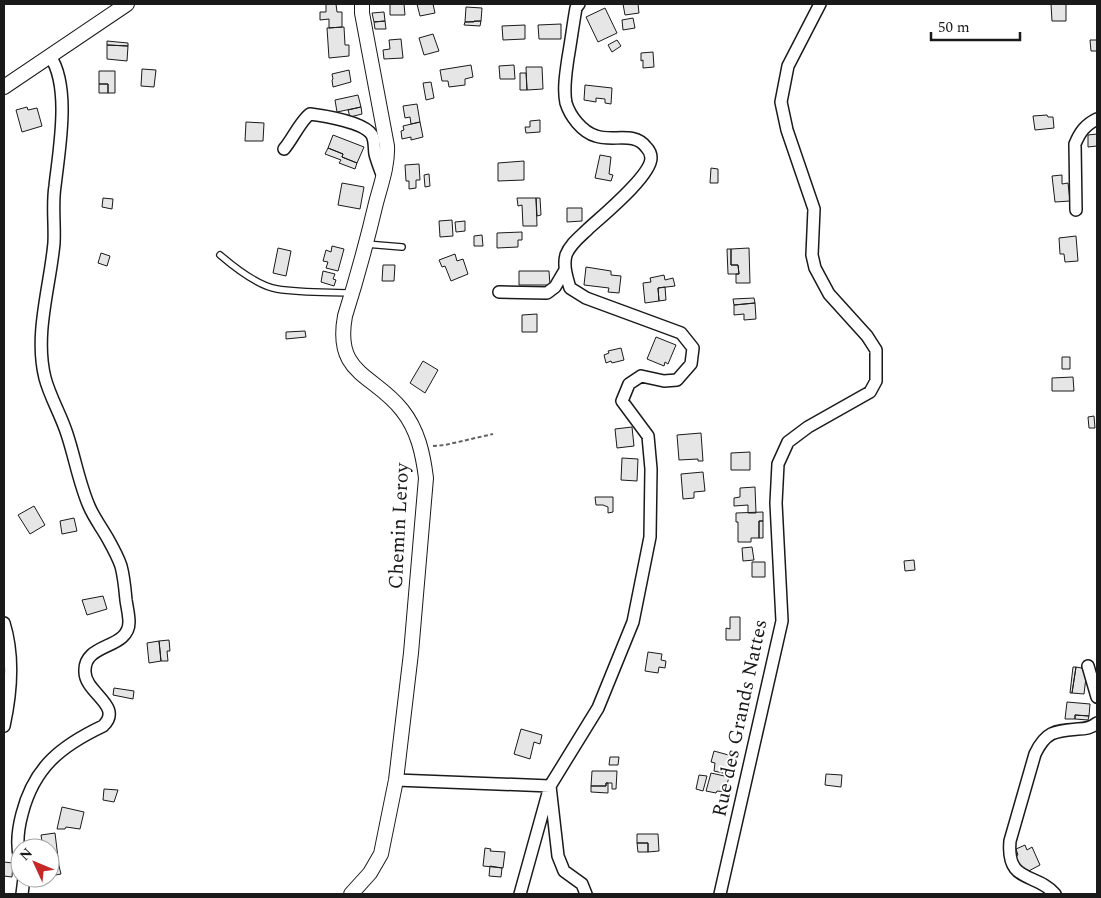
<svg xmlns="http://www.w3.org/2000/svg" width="1101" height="898" viewBox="0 0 1101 898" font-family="Spectral,serif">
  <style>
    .building { fill: #e6e6e6; stroke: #1a1a1a }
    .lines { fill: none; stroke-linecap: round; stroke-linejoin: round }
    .service-casing { stroke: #1a1a1a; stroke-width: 8 }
    .minor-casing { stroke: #1a1a1a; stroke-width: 14 }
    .tertiary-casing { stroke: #1a1a1a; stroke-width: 16 }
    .path { stroke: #5f5f5f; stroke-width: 2; stroke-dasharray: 4 2.5; stroke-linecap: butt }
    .service { stroke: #fff; stroke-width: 5.5 }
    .minor { stroke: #fff; stroke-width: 11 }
    .tertiary { stroke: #fff; stroke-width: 14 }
    .labels { text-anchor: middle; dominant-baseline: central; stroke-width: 4; stroke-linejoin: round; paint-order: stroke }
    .street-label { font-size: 20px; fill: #1a1a1a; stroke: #fff }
  </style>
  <rect width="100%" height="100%" fill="#fff"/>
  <path class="building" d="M326 4H336L337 12H342V27L329 28V19L320 20V12H326Z
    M390 4H404L405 15H390Z
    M417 4H433L435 13 420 16Z
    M623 4H638L639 13 625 15Z
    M1051 4H1066V21H1052Z
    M466 7 482 8 481 21 465 22Z
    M605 8 617 33 598 42 586 17Z
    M384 12 385 21 374 22 372 13Z
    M633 18 635 28 623 30 622 20Z
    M385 21 386 29H375L374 22Z
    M474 21H481L480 26 464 25 465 22H474Z
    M561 24V39H539L538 25Z
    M525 25V39L503 40 502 26Z
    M344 27 345 45H349V56L329 58 327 28Z
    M433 34 439 51 424 55 419 38Z
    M401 39 403 58 384 59 383 50 390 49 389 40Z
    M617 40 621 46 612 52 608 45Z
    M1090 40H1097V51H1091Z
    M107 41 128 43V46L107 45Z
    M107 45 128 46 127 61 107 59Z
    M653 52 654 67 643 68V60L641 61V53Z
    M471 65 473 77 465 79V85L449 87 448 81H442L440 70Z
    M514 65 515 79H500L499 66Z
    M526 67H542L543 89 527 90Z
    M142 69 156 70 154 87 141 86Z
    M349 70 351 82 333 87 332 80 333 79 332 74Z
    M99 71H115V93H108V84H99Z
    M520 73H526L527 90H520Z
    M431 82 434 98 426 100 423 83Z
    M99 84H108V93H99Z
    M585 85 612 88 611 104 605 103V99L596 98V102L584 100Z
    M358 95 361 107 337 112 335 100Z
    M417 104 420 122 411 124 410 117 405 118 403 106Z
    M27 107 28 110 37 108 42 126 22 132 16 110Z
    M361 107 362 114 350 117 348 110Z
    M1047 115 1048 117H1053L1054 128 1035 130 1033 116Z
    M540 120V132L526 133 525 127H530V121Z
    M246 122 264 123 263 141H245Z
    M420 122 423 137 411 140V137L402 139 401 131 404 130 403 126Z
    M1097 134V146L1088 147V135Z
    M333 135 364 147 357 163 342 157 343 154 328 148Z
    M328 148 343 154 342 157 357 163 355 169 339 163 341 160 325 154Z
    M600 155 611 157 609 174 613 175 611 181 595 178Z
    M524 161V180L498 181V163Z
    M419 164 420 180H416V188L409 189V181H406L405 165Z
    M711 168 718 169V183H710Z
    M429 174 430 186 425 187 424 175Z
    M1062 175V184L1068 183 1070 201 1055 202 1052 176Z
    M342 183 364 187 360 209 338 205Z
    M103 198 113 199 112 209 102 207Z
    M517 198H536L537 226H523L522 205 518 206Z
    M536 198H540L541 215 537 216Z
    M567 208H582V221L567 222Z
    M452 220 453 236 440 237 439 221Z
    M465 221V231L456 232 455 222Z
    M522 232V240H518V247L497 248V233Z
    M482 235 483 246H474V236Z
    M1076 236 1078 261 1065 262 1064 254H1060L1059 238Z
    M332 246 344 249 338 271 326 268 328 262 323 261 326 250 331 252Z
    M278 248 291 251 286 276 273 273Z
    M749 248 750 283H736V274H739L738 265H731V249Z
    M727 249H731V265H738L739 274H728Z
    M101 253 110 256 107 266 98 263Z
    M455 254 457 261 463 259 468 274 451 281 445 266 442 267 439 260Z
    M383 265H395L394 281H382Z
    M586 267 611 271V275L621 276 619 293 608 292 609 288 584 285Z
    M323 271 335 274 333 279 336 280 334 286 321 282Z
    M519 271H549L550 285H519Z
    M664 275 665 280 673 278 675 286 658 288 659 301 645 303 643 283 651 282 650 278Z
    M665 287 666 300 659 301 658 288Z
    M754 298 755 303 734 305 733 299Z
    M755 303 756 319 744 320V314L734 315V305Z
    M537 314V332H522V315Z
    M305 331 306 337 286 339V332Z
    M656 337 676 345 668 364 665 362 664 366 647 359Z
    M621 348 624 360 612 363 611 361 606 363 604 355 609 353 608 351Z
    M1062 357H1070V369H1062Z
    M423 361 438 370 425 393 410 383Z
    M1073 377 1074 391H1052V378Z
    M1094 416 1095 428H1089L1088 417Z
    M632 427 634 446 617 448 615 429Z
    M701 433 703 461H698V459L679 460 677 435Z
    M750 452V470H731V453Z
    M622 458 638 459 637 481 621 480Z
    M703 472 705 491 694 492V498L683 499 681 474Z
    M755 487 756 513H748V505L734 506V498L740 497V488Z
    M595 497H613V512L608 513V507L603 505H596Z
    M34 506 45 525 30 534 18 515Z
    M763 512V521H759V538H751V542H738V522H736V513Z
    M74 518 77 531 62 534 60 521Z
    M759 521H763V538H759Z
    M752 547 754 560 743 561 742 548Z
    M914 560 915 570 905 571 904 561Z
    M752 562H765V577H752Z
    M103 596 107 609 87 615 82 600Z
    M730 617H740V640H726V628L730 629Z
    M169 640 170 651H167L168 661H161L159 641Z
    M159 641 161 661 149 663 147 643Z
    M648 652 662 654 661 660 666 661 665 668 659 667 658 673 645 671Z
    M1073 667H1076L1072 693H1070Z
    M1076 667 1087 669 1084 694 1072 693Z
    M114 688 134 691 133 699 113 695Z
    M1067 702 1090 704 1089 716 1075 715V719H1065Z
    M1075 715 1089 716 1088 720 1075 719Z
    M521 729 542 735 540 744 534 742 530 759 514 754Z
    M714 751 732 756 730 767H733L732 775 714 771 715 763 711 762Z
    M610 757H619L618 765H609Z
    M592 771H617L616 789H612V783H606V786H591Z
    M711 773 729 777 725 792 717 791 716 793 706 791Z
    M826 774 842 775 841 787 825 785Z
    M699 775 707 776 703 791 696 789Z
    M606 783H608V793L591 792V786H606Z
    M104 789 118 790 114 802 103 800Z
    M62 807 84 812 80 829 66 827 65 829H57Z
    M55 833 59 866 50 867V848H43L41 835Z
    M637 834H658L659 851 648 852V843H637Z
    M637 843H648V852H638Z
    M1025 845 1027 850 1032 847 1040 865 1023 874 1015 856 1018 855 1016 849Z
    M485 848 491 849 490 851 505 852 503 868 483 866Z
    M4 862 13 863 12 877 4 876Z
    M59 866 61 874 50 876V867Z
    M490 866 502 868 501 877 489 876Z"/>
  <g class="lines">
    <defs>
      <path id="service" d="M366 244 402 247
        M220 255C234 267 259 286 277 289 302 293 328 292 352 293"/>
      <path id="minor" d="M579 4 576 8C573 25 571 41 568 58 566 72 563 89 566 103 570 116 582 132 596 136 613 142 634 131 646 147 649 150 651 154 651 158 651 176 602 216 588 229 581 236 570 244 566 255 563 266 567 278 570 288L586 298 681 333 693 348 691 364 677 380 664 381 641 376 629 384 622 401 648 436 651 469 650 537 633 622 598 708 550 786 558 856 564 871 582 884 586 894
        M284 149C292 140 301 120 310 114 325 116 364 122 372 135 375 141 374 148 375 154 377 162 380 169 383 177
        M1076 210 1075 144C1080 132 1085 125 1097 119
        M499 292 547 293 555 287 565 270
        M4 623C14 655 11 694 4 726
        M1088 666 1097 697
        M396 780 550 786 520 894
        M20 860C16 845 18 829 22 814 34 767 61 746 103 726 124 706 85 693 85 672 83 642 129 650 129 622 129 615 127 607 126 600 125 589 124 577 121 566 118 557 113 548 108 539 102 528 94 518 89 506 79 483 75 458 67 434 61 415 50 397 45 378 34 334 50 287 54 243 55 224 52 205 55 186 59 150 71 87 50 56
        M22 894 24 878
        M720 894 782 621 776 503 778 464 788 442 808 427 870 392 876 381V350L867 336 829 294 815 268 812 255 814 209 787 130 781 102 788 66 820 4
        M1055 894C1036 872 1006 884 1010 841L1035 754C1046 731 1055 731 1078 729 1086 729 1091 728 1097 723"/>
      <path id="tertiary" d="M4 87 127 4
        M351 894 370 873 381 854 396 780 411 653 426 478C423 454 418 430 402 410 374 374 334 375 345 316 357 278 367 241 376 203 381 184 388 165 387 146L362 13V4"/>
    </defs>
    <use href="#service" class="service-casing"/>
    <use href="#minor" class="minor-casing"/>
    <use href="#tertiary" class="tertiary-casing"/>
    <path class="path" d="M433 446 445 445 493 434"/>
    <use href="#service" class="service"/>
    <use href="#minor" class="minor"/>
    <use href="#tertiary" class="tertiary"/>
  </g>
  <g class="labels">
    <g class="street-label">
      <text transform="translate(399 526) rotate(-87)">Chemin Leroy</text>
      <text transform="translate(740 718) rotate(-78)">Rue des Grands Nattes</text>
    </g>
  </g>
  <rect width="1101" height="898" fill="none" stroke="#1a1a1a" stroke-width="10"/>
  <g transform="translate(35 863) rotate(314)"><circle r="24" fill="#ffffff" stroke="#a3a3a3"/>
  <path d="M0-4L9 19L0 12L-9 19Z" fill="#c62828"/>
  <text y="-8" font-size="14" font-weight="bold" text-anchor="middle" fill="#1a1a1a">N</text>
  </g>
  <path d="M931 32v8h89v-8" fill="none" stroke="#1a1a1a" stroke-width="2.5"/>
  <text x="938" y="32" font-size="15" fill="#1a1a1a" stroke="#ffffff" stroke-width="4" paint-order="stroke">50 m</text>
</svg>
